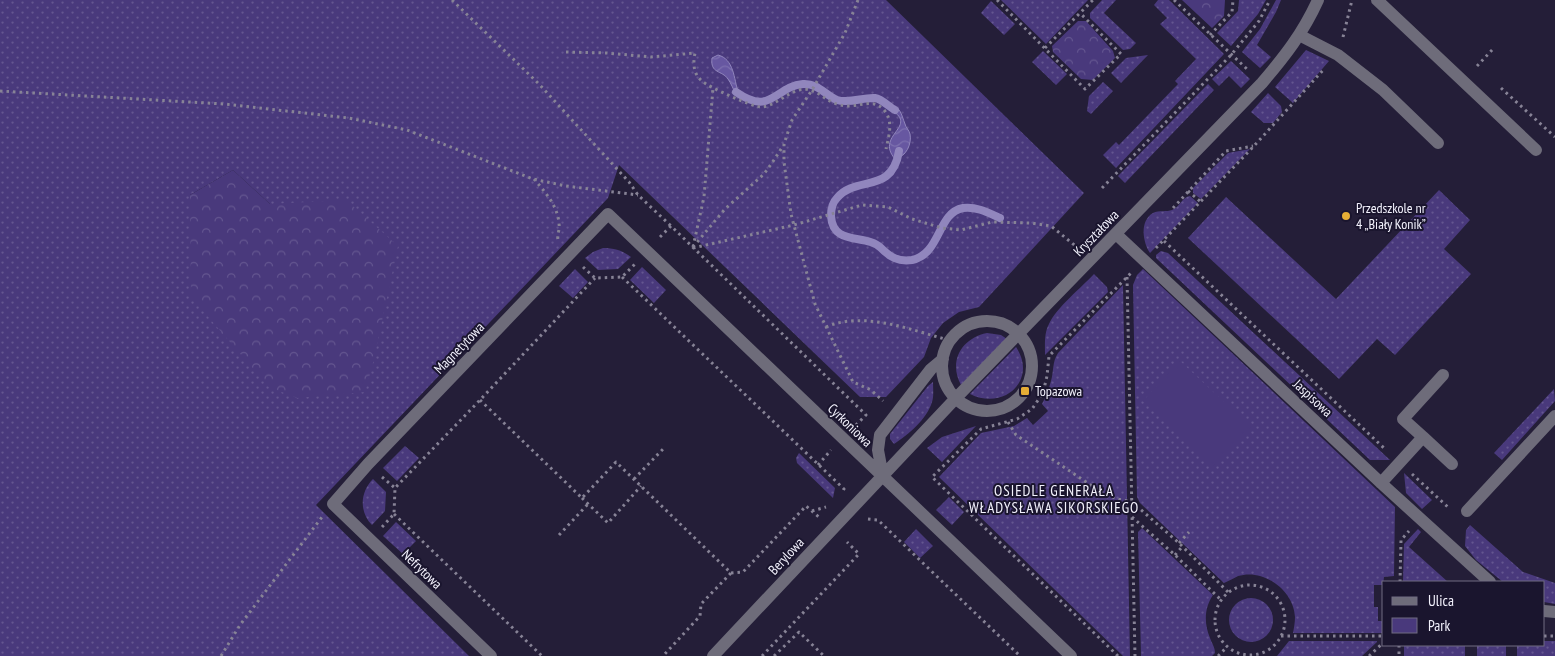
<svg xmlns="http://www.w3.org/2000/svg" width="1555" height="656" viewBox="0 0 1555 656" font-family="'PT Sans Narrow',sans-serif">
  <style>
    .green { fill: url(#green-dots); fill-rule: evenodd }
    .forest { fill: url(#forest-crowns) }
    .pitch { fill: #49397c }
    .water { fill: url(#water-waves); stroke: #9186bd }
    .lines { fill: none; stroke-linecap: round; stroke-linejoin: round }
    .stream { stroke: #9186bd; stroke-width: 8 }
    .path { stroke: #878396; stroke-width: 3; stroke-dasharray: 2.5 4; stroke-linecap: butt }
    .minor { stroke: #6e6c7a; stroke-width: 12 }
    .poi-dot { fill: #e5ad35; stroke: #1a152e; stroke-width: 2 }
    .labels { text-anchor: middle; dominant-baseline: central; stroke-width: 4; stroke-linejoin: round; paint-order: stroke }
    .poi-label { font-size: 14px; fill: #f3f2fd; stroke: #1a152e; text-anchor: start }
    .street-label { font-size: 14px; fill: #f3f2fd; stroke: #1a152e }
    .neighbourhood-label { font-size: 15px; letter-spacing: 1px; fill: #f3f2fd; stroke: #1a152e }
  </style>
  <defs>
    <pattern id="green-dots" width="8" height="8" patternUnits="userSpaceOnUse" patternTransform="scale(1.25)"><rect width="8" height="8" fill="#49397c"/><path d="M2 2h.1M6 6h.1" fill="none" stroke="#645690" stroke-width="1.8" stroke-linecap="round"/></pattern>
    <pattern id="forest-crowns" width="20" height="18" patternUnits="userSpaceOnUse" patternTransform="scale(1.25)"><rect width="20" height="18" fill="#49397c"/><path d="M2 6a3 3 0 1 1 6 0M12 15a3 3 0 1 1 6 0" fill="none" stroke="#645690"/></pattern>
    <pattern id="water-waves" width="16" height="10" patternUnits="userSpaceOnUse" patternTransform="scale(1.25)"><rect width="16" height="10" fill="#6757a1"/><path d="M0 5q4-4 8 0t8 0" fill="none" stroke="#7d70af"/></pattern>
  </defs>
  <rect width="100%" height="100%" fill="#241e38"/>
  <path class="green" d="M0 0H886L1084 193 979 307 959 312 943 323 931 338 924 357 886 397H860L619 165 608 198 316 505 469 656H0ZM233 170 270 204 190 195Z
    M1001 0H1088L1046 44Z
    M1102 0H1116L1104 13 1136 43 1130 49 1123 50 1090 18V13Z
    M1158 0H1169L1224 54 1116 168 1103 155 1116 142 1119 145 1178 84 1175 81 1196 59 1160 24 1167 18 1154 5Z
    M1239 0H1266L1258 14 1231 46 1217 33 1238 11Z
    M1276 0H1281L1276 12 1257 45 1271 57 1260 68 1242 52 1260 29Z
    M991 1 1015 24 1004 35 981 13Z
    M1306 50 1329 61 1293 103 1275 87Z
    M1043 51 1067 74 1056 85 1032 62Z
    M1148 55 1121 83 1111 73 1126 58Z
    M1231 61 1250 79 1241 88 1229 76 1219 86 1212 79Z
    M1103 82 1113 91 1091 114 1087 111 1089 96Z
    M1208 84 1214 90 1125 183 1118 176Z
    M1268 93 1281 106 1282 112 1273 123H1264L1251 112Z
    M1250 149 1201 199 1193 193V188L1228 153Z
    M1439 190 1470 220 1444 249 1471 274 1395 355 1377 339 1339 379 1188 238 1226 197 1336 299Z
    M1190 196 1198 203 1150 253C1143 243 1139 221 1153 213 1159 210 1167 212 1172 210 1180 207 1182 197 1190 196Z
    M603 248C614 248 622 250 631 257L618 269 598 270 585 258 593 252Z
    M1161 251 1168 253 1390 460H1370L1156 258V255Z
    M642 267 666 290 654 303 630 280Z
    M575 269 588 282 573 298 559 286Z
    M1143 269 1395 507 1394 576 1384 577 1383 585H1374V607H1378V621H1384V633H1293C1294 628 1295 622 1295 617 1294 591 1264 568 1238 576 1234 578 1229 581 1224 583L1140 503 1137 497 1133 285 1137 275Z
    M1094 274 1107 287 1108 292 1045 355C1045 345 1044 333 1049 324 1056 308 1082 287 1094 274Z
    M1123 285 1130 656H1123L939 477 981 433 1014 426 1027 418 1033 425 1048 411 1042 404C1046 396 1049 389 1051 381 1054 371 1052 362 1058 353Z
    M987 333 1001 335 1007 339 961 385C948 361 962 338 987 333Z
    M1016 347C1038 380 1004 411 970 394Z
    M933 382C933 389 934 396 932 402 927 419 908 435 894 444L890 439V434L928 386Z
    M1554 389 1555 401 1502 460 1494 453Z
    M976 426 942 462 927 448 942 437Z
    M405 446 419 458 397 481 383 468Z
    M799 453 835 488 833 498 797 463 796 458Z
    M1404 473 1432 500 1422 509 1406 493Z
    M373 479 386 492 385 511 372 525C359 512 360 492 373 479Z
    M949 497 964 512 952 525 936 510Z
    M396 522 416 541 403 554 383 536Z
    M1470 525 1523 572 1555 583V604L1544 602V582H1503L1476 560 1465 546 1466 530Z
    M1142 528 1213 595C1204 608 1204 624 1210 638 1212 644 1215 647 1215 653L1212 656H1141L1138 532Z
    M916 529 933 546 920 558 904 542Z
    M1418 529 1421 532 1409 547 1448 582H1403L1404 544Z
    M1229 620a22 22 0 1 1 44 0a22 22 0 1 1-44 0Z
    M1289 641H1377V642L1362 656H1277Z
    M1544 641H1555V656H1517V645H1544Z
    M1404 645H1465V656H1404Z
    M1477 645H1506V656H1477Z"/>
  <path class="forest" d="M1182 0H1225L1224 16 1212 28Z
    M1078 21H1086L1113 51 1115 58 1093 80 1081 79 1053 52 1052 46Z
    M233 170 270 204 346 200 398 246 373 363 365 392 297 398 269 387 191 297 190 195Z"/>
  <path class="pitch" d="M1180 361 1251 427 1213 466 1143 401Z"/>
  <path class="water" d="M718 55C734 59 734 79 738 92L736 94C733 89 731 83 728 79 722 70 710 74 712 58Z
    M888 105C901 106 901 114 905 124 906 128 909 130 910 134 912 144 906 157 895 159 873 133 926 126 884 106Z"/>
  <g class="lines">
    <path class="stream" d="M736 92C772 117 775 86 803 84 818 83 825 95 837 100 850 104 863 97 875 98 882 99 889 107 895 110
      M899 151C892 195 856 175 837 198 832 203 831 210 831 216 833 247 866 233 881 248 890 257 898 262 912 260 941 254 937 213 963 208 976 206 989 213 1000 218"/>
    <path class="path" d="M452 0 539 84 629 182 638 195 671 226
      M858 0 845 33 812 90 792 120 784 144V162L791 214 815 304 853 382 871 390 883 401
      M997 0 1085 89 1121 54 1080 13
      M1174 0 1248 70
      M1210 35 1232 12 1233 0
      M1343 37 1352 0
      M1045 48 1093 0
      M566 52 607 53 651 57 695 53C693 63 693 74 702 81 708 87 753 107 761 107 773 107 787 93 799 90 815 86 823 100 837 104 855 111 870 96 883 109 894 120 889 135 886 149
      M1477 66 1493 49
      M1501 88 1555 137
      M0 91 224 104 349 118 407 130 533 179 566 186 638 195
      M534 179C545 192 558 206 559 224 560 229 557 235 558 240
      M1102 188 1231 55 1259 21 1270 0
      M1188 191 1201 202
      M1173 208 1226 151 1253 146
      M660 237 671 226 866 415 856 425
      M1164 241 1386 450
      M693 247 704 197 713 88
      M693 247 725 209 764 174 772 163 783 146
      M693 248 794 225 862 205 888 207 912 219 942 228 961 230 992 222 1031 223 1051 226 1078 248
      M1156 248 1254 146 1325 68
      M583 267 595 278 622 277 635 264
      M622 277 844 489 842 491
      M1127 277 1135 656
      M826 327C863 311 908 329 945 339
      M480 400 582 498 616 462 731 573 701 604 700 616 663 656
      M1008 422 1016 435 1101 492 1117 499 1132 502 1179 543 1228 592
      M818 465 831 450
      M1412 474 1450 509
      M382 477 395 488
      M634 479 665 447
      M582 498 608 523 641 486
      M812 511 826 507
      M394 514 542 656
      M1132 517 1175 555 1221 600
      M868 519 878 520 1020 656
      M382 527 394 514 395 488 480 400 595 278
      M559 535 588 504
      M1179 543 1189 532
      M1175 555 1182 547
      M731 573 743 572 806 506 820 518
      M1400 582 1401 540 1409 531
      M1215 620a35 35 0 1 1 70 0a35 35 0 1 1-70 0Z
      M1281 636H1384
      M1544 636H1555
      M1399 645V656
      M221 656 240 625 322 517
      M762 656 859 554 847 542
      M774 656 799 632 824 656
      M1118 656 932 477 981 429 1017 419 1032 409 1043 393 1047 376 1049 356 1131 273
      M1218 656 1227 647
      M1369 656 1384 642"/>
    <path class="minor" d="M1377 0 1536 150
      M1299 35 1338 55 1383 90 1438 143
      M1116 234 1381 483 1490 582
      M942 366a45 45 0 1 1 90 0a45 45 0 1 1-90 0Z
      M1423 437 1452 464
      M883 477 878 450 880 435 931 369 943 359
      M1381 483 1423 437 1403 419 1443 375
      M1467 511 1555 416
      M1544 611 1555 612
      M491 656 333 504 368 464 608 214 1071 656
      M713 656 956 398 1262 83C1285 56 1303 33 1318 0"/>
  </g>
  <g class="poi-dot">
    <circle cx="1346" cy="216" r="5"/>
    <rect x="1020" y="386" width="10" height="10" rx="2.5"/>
  </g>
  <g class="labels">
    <g class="poi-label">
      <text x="1356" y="208">Przedszkole nr<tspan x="1356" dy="16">4 „Biały Konik”</tspan></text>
      <text x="1035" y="391">Topazowa</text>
    </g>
    <g class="street-label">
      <text transform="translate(1096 233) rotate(-46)">Kryształowa</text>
      <text transform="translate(459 348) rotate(-46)">Magnetytowa</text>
      <text transform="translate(1313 398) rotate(43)">Jaspisowa</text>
      <text transform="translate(850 425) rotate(44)">Cyrkoniowa</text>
      <text transform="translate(786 556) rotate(-47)">Berylowa</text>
      <text transform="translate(422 569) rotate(44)">Nefrytowa</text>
    </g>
    <g class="neighbourhood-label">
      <text x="1054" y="490">OSIEDLE GENERAŁA<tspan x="1054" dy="17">WŁADYSŁAWA SIKORSKIEGO</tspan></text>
    </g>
  </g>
  <rect x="1382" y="581" width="162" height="65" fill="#1a152e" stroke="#716d81"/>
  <rect x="1392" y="597" width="25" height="8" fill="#6e6c7a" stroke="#716d81"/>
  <text x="1428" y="606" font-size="15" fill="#f3f2fd">Ulica</text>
  <rect x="1392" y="618" width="25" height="15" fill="#49397c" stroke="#716d81"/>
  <text x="1428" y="631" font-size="15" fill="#f3f2fd">Park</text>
</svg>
